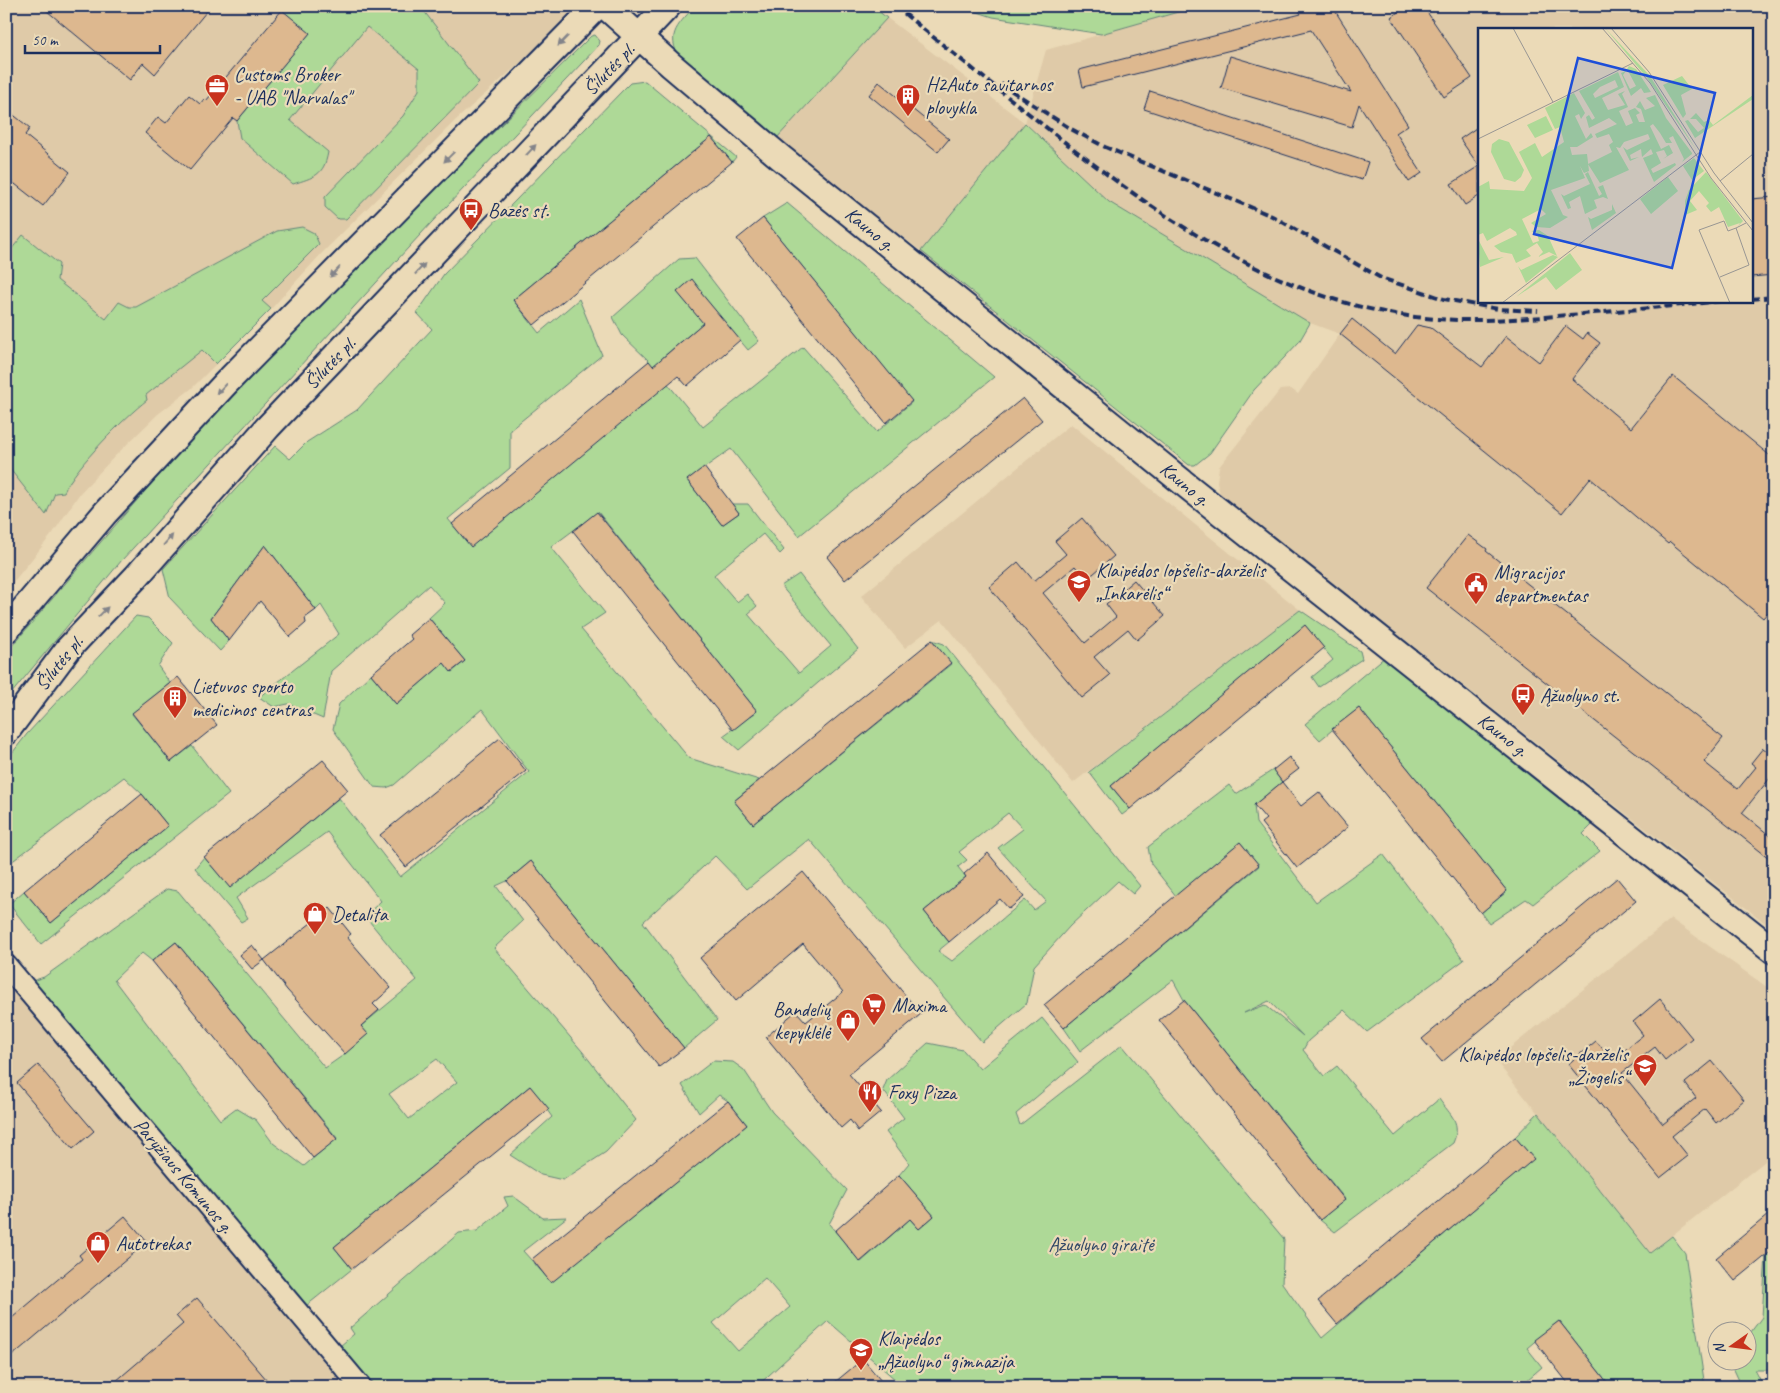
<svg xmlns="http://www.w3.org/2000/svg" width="1780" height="1393" viewBox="0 0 1780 1393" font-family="Caveat,sans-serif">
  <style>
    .built { fill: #dfcaa8; fill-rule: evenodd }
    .green { fill: #aed997; stroke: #64847a; fill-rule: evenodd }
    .building { fill: #ddb88f; stroke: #1b2f5e }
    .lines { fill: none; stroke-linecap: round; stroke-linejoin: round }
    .minor-casing { stroke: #1b2f5e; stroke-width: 24 }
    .major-casing { stroke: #1b2f5e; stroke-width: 29 }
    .minor { stroke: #ebdab7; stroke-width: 20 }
    .major { stroke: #ebdab7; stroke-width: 25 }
    .rail { stroke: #1b2f5e; stroke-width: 4; stroke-dasharray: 8 4; stroke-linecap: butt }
    .oneway { fill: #83848a }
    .labels { text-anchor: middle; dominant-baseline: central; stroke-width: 4.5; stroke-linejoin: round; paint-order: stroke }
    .street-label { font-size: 20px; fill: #1b2f5e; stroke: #ebdab7 }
    .poi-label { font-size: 20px; fill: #1b2f5e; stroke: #ebdab7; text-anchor: start }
    .park-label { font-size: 20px; fill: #314867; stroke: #ebdab7 }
    .inset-road { fill: none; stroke: #989693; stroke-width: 1 }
    .view { fill: #1d4ed8; fill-opacity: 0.15; stroke: #1d4ed8; stroke-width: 2.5 }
    .inset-edge { fill: none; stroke: #1b2f5e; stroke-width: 2.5 }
  </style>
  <rect width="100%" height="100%" fill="#ebdab7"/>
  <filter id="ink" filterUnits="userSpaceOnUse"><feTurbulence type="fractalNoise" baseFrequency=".02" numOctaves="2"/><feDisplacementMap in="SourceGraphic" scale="10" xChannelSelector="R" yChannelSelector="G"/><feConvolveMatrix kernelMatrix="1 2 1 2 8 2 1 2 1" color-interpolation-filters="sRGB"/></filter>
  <g filter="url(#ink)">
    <path class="built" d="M6 6H584L457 119 322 253 271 309 191 389 158 414 116 455 80 493 53 533 6 591Z
      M1199 6H1774V930L1220 494 1217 482 1219 467 1280 390 1291 389 1298 394 1340 334 1310 323 1109 202 1026 123 921 251 776 139 887 18 1025 123 1046 50ZM1479 29H1751V301H1479Z
      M1071 424 1300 610 1073 783 942 620 905 648 861 596Z
      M1671 919 1774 992V1154L1650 1253 1495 1060Z
      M6 979 349 1387H6Z"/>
    <path class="green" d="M285 6H420L479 83 346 219H338L325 207V197L403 116 419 90V69L367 27 290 120 328 152C324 176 314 177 293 184L240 138 237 121 309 34 282 10Z
      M695 6H872L887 18 776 139 683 64C665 36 675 28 695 6Z
      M959 6H1199L1101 34 993 17Z
      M595 35 600 41 599 45 431 223 122 560 6 700V653C83 563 159 472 240 386 354 266 474 153 591 36Z
      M645 81 736 157 732 162 711 137 513 300 539 333 579 299 602 355 510 430V468L448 519 471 546 649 361 622 335 613 317 679 259 695 258 759 341 748 350 716 312 663 357 668 384 703 427 803 347 877 432 912 402 763 218 787 203 994 377 799 536 731 449 687 480 722 525 739 513 732 504H748L784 550 780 554 763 534 714 575 737 602 747 594 757 606 748 614 799 673 831 646 781 586 799 574 858 649 739 750 723 736 757 711 598 512 551 547 605 613 581 629 689 758 759 780 734 801 753 824 951 664 932 640 944 644 1140 886 1133 894 1118 881 1070 926 1034 966 1027 1003 982 1042 809 839 747 889 715 856 643 922 717 1020 684 1048 531 861 507 881 496 886 523 921 494 948 582 1051 636 1120 606 1152 563 1180 541 1175 510 1155 552 1117 530 1086 334 1247 352 1269 306 1306 32 981 44 977 167 889 178 891 325 1068 345 1054 361 1026 417 980 365 916 381 901 327 832 236 898 248 918 241 922 195 868 204 857 230 887 339 798 400 877 529 772 482 709 394 785 386 788 374 787 333 729 339 704 371 674 396 704 444 663 452 672 465 661 429 618 445 603 429 585 331 671 323 719 288 704 274 707 259 697 339 634 321 605 316 610 265 545 211 618 229 641 220 651 170 598 163 569 275 446 290 459 307 442 357 410 432 329 417 313 444 274 623 90 630 83ZM1008 813 1023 829 998 848 1046 901 1034 910 1025 900 952 961 938 951 949 942 924 911 966 877 958 867 967 860 959 852ZM176 942 337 1138 304 1166 273 1143 256 1120 236 1108 220 1120 114 980 142 953 152 961ZM437 1059 457 1082 409 1119 389 1094Z
      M1025 123 1109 202 1310 323 1299 342 1254 390 1210 453 1195 465H1189L921 251Z
      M302 227 314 233 319 244 262 301 271 309 216 364 202 350 146 395 147 400C124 418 76 466 64 492L55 493 46 515 6 464V256L23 235 59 264 57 280 106 319 119 302 129 307H136L277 231Z
      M1300 610 1360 651 1362 659 1319 687 1312 677 1333 660 1305 626 1111 786 1130 809 1122 815 1089 772Z
      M136 616 148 618 173 643 158 666 170 683 132 714 171 762 192 746 229 794 41 944 9 904 24 891 51 923 168 826 142 794 124 777 6 866V761L27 734Z
      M1386 656 1594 823 1583 834 1600 851 1533 904 1526 899 1489 924 1481 913 1507 891 1359 708 1320 740 1305 724Z
      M1273 770 1282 782 1254 805 1256 823 1316 902 1383 854 1464 960 1367 1032 1344 1010 1308 1041 1303 1050 1324 1076 1337 1066 1395 1136 1439 1099C1451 1116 1462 1122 1453 1143L1335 1232 1320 1220 1345 1199 1184 1000 1173 980 1080 1051 1064 1028 1259 866 1240 842 1176 896 1151 864 1148 847 1229 785 1236 794ZM1269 1001 1303 1036 1265 1005 1244 1013Z
      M1042 1018 1078 1062 1016 1114 1020 1125 1122 1045 1284 1239 1282 1283 1322 1338 1533 1159 1515 1137 1538 1113 1650 1253 1672 1236 1685 1253 1705 1387H1611L1559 1321 1527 1348 1542 1367 1519 1387H904L828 1321 756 1387H723L720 1384 717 1387H374L340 1346 354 1334 350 1328 459 1233 477 1231 508 1206 504 1197 513 1196 543 1218 567 1217 523 1251 551 1282 747 1125 728 1101 719 1095 699 1113 682 1085 713 1061 733 1062 744 1070 772 1112 847 1190 829 1224 861 1262 910 1219 919 1229 934 1216 899 1175 909 1163 886 1132 904 1118 883 1090 887 1080 928 1043 963 1050 980 1069ZM765 1278 790 1307 738 1351 713 1323Z
      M1774 1249V1370H1755L1764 1387H1742L1730 1361 1748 1360V1336L1762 1317 1766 1255Z"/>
    <path class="building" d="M41 6H211L155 74 143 63 130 80Z
      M1296 6H1332L1408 125 1396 133 1422 173 1409 182 1359 104 1352 127 1221 88 1230 56 1351 92 1311 30 1083 87 1079 70 1301 14Z
      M1407 6H1423L1472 78 1444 97 1391 17Z
      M282 10 310 33 237 121 233 118 190 170 145 133 158 117 166 123 189 95 200 104 204 99 206 101Z
      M879 82 949 139 938 152 869 95Z
      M1150 91 1368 162 1362 180 1144 109Z
      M6 109 30 128 25 135 70 172 43 206 6 177Z
      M1479 126V196L1465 205 1451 184 1479 166 1460 139Z
      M711 137 732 162 534 325 513 300Z
      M1774 197V275L1751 277V199Z
      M763 218 912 401 886 423 737 239Z
      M692 279 702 292 701 293 740 340 687 386 678 376 471 547 452 524 649 361 653 366 703 323 677 292Z
      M1352 319 1395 354 1417 325 1431 328 1482 367 1506 336 1539 362 1566 326 1583 339 1587 333 1600 343 1572 379 1631 428 1673 376 1774 459V605L1763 618 1670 542 1668 544 1590 478 1562 513 1340 334Z
      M1023 398 1042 420 845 580 827 557Z
      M704 467 739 513 722 525 687 480Z
      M597 512 757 711 733 730 573 531Z
      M1082 518 1114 556 1086 580 1075 566 1043 593 1085 643 1116 617 1106 604 1134 580 1165 616 1137 640 1128 629 1094 657 1110 675 1082 698 989 587 1018 562 1034 581 1066 554 1055 541Z
      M1468 535 1487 549 1486 551 1723 738 1704 762 1738 789 1756 767 1751 763 1763 748 1774 756V773L1742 813 1774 839V862L1426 588Z
      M265 545 316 610 305 618 306 623 290 637 260 601 229 641 211 618Z
      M429 618 465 661 451 672 444 663 396 704 371 674 412 639 409 635Z
      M1305 625 1324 648 1130 809 1111 786Z
      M932 640 951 663 753 824 734 801Z
      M178 677 217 725 171 762 132 713Z
      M1359 708 1507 891 1481 913 1332 729Z
      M500 738 526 771 406 867 380 835Z
      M1289 757 1299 769 1282 782 1301 806 1319 792 1348 827 1297 868 1261 823 1266 819 1254 805 1282 782 1273 770Z
      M323 760 348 790 230 888 204 857Z
      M142 794 168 826 51 923 24 891Z
      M1240 842 1259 865 1064 1028 1044 1005Z
      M988 853 1024 897 1009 909 1000 899 949 942 924 911 966 877 964 874Z
      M531 861 684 1048 659 1067 507 881Z
      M803 872 921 1014 849 1074 881 1112 858 1131 850 1120 841 1128 766 1037 796 1011 806 1022 843 992 803 944 736 1001 700 958Z
      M1617 878 1636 901 1442 1062 1422 1039Z
      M330 908 351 934 347 937 391 988 373 1004 379 1010 361 1026 368 1034 345 1054 287 990 264 960Z
      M176 942 337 1139 313 1158 152 961Z
      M252 945 264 960 252 969 240 955Z
      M1660 999 1692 1038 1665 1060 1655 1047 1622 1073 1663 1124 1696 1098 1685 1083 1712 1061 1744 1100 1716 1123 1705 1109 1672 1136 1688 1156 1660 1178 1568 1064 1596 1041 1612 1060 1643 1035 1633 1022Z
      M1184 1000 1345 1200 1320 1220 1159 1020Z
      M38 1065 94 1131 73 1149 17 1083Z
      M530 1086 549 1109 352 1269 334 1247Z
      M728 1101 747 1125 551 1283 532 1259Z
      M1515 1137 1534 1159 1337 1324 1318 1301Z
      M899 1175 934 1216 919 1229 910 1219 860 1262 835 1231Z
      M1774 1210V1249L1735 1281 1716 1258Z
      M125 1216 147 1242 6 1361V1323L82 1259 79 1255Z
      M197 1298 273 1387H109L183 1324 176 1316Z
      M1559 1321 1611 1387H1571L1534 1340Z
      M863 1359 886 1387H829Z"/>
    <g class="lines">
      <defs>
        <path id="minor" d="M6 965 361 1387"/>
        <path id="major" d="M605 6 671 65 780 157 1191 489 1774 951
          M6 630 106 512 226 383 597 6
          M6 732 68 649 136 577 268 427 668 6"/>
      </defs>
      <use href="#minor" class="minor-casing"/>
      <use href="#major" class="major-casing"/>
      <use href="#minor" class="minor"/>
      <use href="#major" class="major"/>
      <path class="rail" d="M895 6C939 42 984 78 1028 113 1143 205 1274 304 1425 318 1478 323 1530 318 1582 314 1628 310 1675 306 1721 301
        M1001 84 1071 129 1105 147 1272 216 1381 278 1444 299 1498 309 1538 311
        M1751 299 1774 297"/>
    </g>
    <defs><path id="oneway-solid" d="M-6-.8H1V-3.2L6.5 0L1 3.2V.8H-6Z" transform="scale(1.25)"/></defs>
    <g class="oneway">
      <use href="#oneway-solid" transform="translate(563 41) rotate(134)"/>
      <use href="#oneway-solid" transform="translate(531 150) rotate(-47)"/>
      <use href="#oneway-solid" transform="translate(449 157) rotate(135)"/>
      <use href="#oneway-solid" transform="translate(420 269) rotate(-47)"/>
      <use href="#oneway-solid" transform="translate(335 272) rotate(134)"/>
      <use href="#oneway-solid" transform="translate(221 389) rotate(133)"/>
      <use href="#oneway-solid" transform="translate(168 540) rotate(-49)"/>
      <use href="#oneway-solid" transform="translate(103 612) rotate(-46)"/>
    </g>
  </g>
  <defs>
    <symbol id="office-pin" viewBox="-11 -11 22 30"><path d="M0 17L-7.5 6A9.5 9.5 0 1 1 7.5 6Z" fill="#c8321e" stroke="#ebdab7"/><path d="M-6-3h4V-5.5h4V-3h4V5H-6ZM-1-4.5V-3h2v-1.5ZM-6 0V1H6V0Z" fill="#fff"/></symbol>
    <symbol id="building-pin" viewBox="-11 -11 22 30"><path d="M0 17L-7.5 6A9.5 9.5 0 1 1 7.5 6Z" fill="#c8321e" stroke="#ebdab7"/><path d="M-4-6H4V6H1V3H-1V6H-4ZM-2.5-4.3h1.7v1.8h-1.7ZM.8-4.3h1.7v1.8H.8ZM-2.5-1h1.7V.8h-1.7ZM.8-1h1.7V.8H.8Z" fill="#fff"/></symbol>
    <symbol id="bus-pin" viewBox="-11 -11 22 30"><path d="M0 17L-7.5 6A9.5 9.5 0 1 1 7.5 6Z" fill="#c8321e" stroke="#ebdab7"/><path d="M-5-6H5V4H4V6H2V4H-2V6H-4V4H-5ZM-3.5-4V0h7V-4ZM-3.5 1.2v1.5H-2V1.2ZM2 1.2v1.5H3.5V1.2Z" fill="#fff"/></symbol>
    <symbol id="school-pin" viewBox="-11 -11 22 30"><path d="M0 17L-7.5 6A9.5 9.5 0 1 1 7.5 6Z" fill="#c8321e" stroke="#ebdab7"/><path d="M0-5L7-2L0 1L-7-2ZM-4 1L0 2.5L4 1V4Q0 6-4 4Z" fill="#fff"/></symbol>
    <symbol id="civic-pin" viewBox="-11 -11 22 30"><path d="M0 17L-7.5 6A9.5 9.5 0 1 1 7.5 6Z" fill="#c8321e" stroke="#ebdab7"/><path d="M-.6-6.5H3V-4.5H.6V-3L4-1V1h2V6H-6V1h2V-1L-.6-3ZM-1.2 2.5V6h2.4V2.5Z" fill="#fff"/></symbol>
    <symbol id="shop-pin" viewBox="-11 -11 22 30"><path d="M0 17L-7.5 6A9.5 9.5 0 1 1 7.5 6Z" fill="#c8321e" stroke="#ebdab7"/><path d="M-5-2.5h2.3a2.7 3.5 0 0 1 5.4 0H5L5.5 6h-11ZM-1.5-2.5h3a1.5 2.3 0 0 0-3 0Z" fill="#fff"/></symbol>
    <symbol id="supermarket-pin" viewBox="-11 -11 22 30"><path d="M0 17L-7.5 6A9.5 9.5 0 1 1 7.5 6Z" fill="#c8321e" stroke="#ebdab7"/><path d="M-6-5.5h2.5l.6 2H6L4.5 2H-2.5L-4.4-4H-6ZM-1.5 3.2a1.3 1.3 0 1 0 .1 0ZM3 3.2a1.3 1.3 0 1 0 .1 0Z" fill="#fff"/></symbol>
    <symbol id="restaurant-pin" viewBox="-11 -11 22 30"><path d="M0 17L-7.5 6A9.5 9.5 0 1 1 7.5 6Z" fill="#c8321e" stroke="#ebdab7"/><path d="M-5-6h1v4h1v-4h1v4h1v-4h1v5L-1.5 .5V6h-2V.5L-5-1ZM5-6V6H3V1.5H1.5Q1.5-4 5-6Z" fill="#fff"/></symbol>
  </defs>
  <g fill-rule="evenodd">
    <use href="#office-pin" x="203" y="72" width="28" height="38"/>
    <use href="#building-pin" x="894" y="82" width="28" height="38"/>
    <use href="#bus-pin" x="457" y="196" width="28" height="38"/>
    <use href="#school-pin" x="1065" y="568" width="28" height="38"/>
    <use href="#civic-pin" x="1462" y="570" width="28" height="38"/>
    <use href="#bus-pin" x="1509" y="681" width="28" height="38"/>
    <use href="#building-pin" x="161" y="684" width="28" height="38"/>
    <use href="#shop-pin" x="301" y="900" width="28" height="38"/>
    <use href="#supermarket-pin" x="860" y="991" width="28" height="38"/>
    <use href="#shop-pin" x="834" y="1007" width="28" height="38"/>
    <use href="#school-pin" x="1631" y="1052" width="28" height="38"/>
    <use href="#restaurant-pin" x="856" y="1078" width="28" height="38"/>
    <use href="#shop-pin" x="84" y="1229" width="28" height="38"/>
    <use href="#school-pin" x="847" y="1336" width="28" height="38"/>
  </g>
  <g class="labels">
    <g class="street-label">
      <text transform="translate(609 69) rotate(-46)">Šilutės pl.</text>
      <text transform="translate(870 229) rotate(39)">Kauno g.</text>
      <text transform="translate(330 363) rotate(-46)">Šilutės pl.</text>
      <text transform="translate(1185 484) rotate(39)">Kauno g.</text>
      <text transform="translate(59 663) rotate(-51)">Šilutės pl.</text>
      <text transform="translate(1503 735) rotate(38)">Kauno g.</text>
      <text transform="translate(184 1176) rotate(50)">Paryžiaus Komunos g.</text>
    </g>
    <g class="poi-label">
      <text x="234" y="74">Customs Broker<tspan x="234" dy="23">- UAB "Narvalas"</tspan></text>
      <text x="926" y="84">H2Auto savitarnos<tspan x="926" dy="23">plovykla</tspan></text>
      <text x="488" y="210">Bazės st.</text>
      <text x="1096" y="570">Klaipėdos lopšelis-darželis<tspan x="1096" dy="23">„Inkarėlis“</tspan></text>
      <text x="1494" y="572">Migracijos<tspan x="1494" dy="23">departmentas</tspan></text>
      <text x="192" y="686">Lietuvos sporto<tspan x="192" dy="23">medicinos centras</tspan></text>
      <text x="1540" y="695">Ąžuolyno st.</text>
      <text x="332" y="914">Detalita</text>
      <text x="892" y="1005">Maxima</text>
      <text x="830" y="1009" text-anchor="end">Bandelių<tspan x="830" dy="23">kepyklėlė</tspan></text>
      <text x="1628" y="1054" text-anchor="end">Klaipėdos lopšelis-darželis<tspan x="1628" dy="23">„Žiogelis“</tspan></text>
      <text x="888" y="1092">Foxy Pizza</text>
      <text x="116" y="1243">Autotrekas</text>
      <text x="878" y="1338">Klaipėdos<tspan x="878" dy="23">„Ąžuolyno“ gimnazija</tspan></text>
    </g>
    <g class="park-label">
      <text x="1101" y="1244">Ąžuolyno giraitė</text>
    </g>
  </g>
  <g transform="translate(1478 28)">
    <rect width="275" height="275" fill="#ebdab7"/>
    <path d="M127 0 172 48 219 123 169 50ZM151 38 158 41 173 64 166 65 163 60 153 68 143 45 148 43 145 47 152 61 158 58 149 41ZM140 44 146 59 124 70 130 82 147 77 140 66 147 63 144 66 150 79 141 83 148 98 155 95 150 83 157 80 162 85 158 87 161 94H167L163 81 158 79 162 73 167 82 177 78 168 70 177 67 188 90 214 125V126L204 134 206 131 195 108 191 110 194 115H188L182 105 175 96 172 98 183 121 191 117 195 125 185 131 189 128 186 122 178 124 183 135 173 141 175 145 197 135 198 137 176 154 165 130 175 126 173 121 164 129 163 121 152 127 153 131 161 129 152 133 145 119 149 122 172 111 170 106 146 114 142 120 138 119 151 142 122 155 110 136 134 124 131 117 135 114 131 106 119 110 117 106 139 96 131 90 111 100 108 89 111 87 114 92 117 90 101 63ZM137 52 140 59 117 70 115 66 122 59ZM204 48 214 61 203 67 208 86 205 90 185 57ZM96 65 107 85 103 91 101 86 97 88 108 111 113 105 115 109 99 119H92L94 127 109 126 111 143 106 145 102 138 107 150 73 162 85 187 90 189 72 200 58 199 53 195 68 186 63 181 44 191 55 215 61 213 59 205 53 203 61 202 70 208 79 228 71 224 60 229 65 224 59 215 48 222 53 228 38 235 34 226 23 224 16 218 39 207 38 204 32 200 9 213 5 205 0 207V159L11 153 12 161 46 163 54 150 41 124 57 115 64 129 86 114 82 99 77 101 67 80ZM275 67V71L217 110 207 93 210 92 220 104 226 100 218 91H212L218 85 226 94 231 92 235 97ZM68 88 75 102 57 110 49 97ZM21 111 31 114 46 142 43 149 37 154 26 151 13 124 14 116ZM216 130 226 143 214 152 205 138ZM110 144 121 168 124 166 120 159 125 157 130 171 125 169 116 172 119 180 107 186 102 168 91 174 93 180 90 181 83 166 86 168 112 156 107 146ZM228 144 265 193 260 198 262 195 250 199 241 179 233 184 228 178 231 175 221 163 212 173 219 182 207 187V173L211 162ZM190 149 200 163 173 186 162 171ZM134 176 138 185 114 202 110 189 113 191 134 182ZM0 211 11 232 26 229 2 239ZM92 225 104 242 78 262 68 249 38 269ZM75 227 80 229 48 255 40 238 43 242Z" fill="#aed997" fill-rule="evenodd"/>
    <path class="inset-road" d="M35 0 75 74M124 0 172 55 233 150 275 203M133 0 171 44 236 145 275 195M0 111 155 35M242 153 275 126M242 249 271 237 258 200 268 195M24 275 222 124M252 275 221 202 246 193 250 203 258 200"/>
    <path class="view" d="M100 30 237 65 194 240 56 206Z"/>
    <rect width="275" height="275" class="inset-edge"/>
  </g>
  <rect width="1780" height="1393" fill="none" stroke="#ebdab7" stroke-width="25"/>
  <rect x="12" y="12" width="1755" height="1368" fill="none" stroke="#1b2f5e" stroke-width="2" filter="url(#ink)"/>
  <g transform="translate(1732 1346) rotate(256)"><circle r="24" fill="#ebdab7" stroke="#989693"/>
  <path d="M0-4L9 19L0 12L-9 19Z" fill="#c8321e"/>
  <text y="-8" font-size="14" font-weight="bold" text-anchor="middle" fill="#1b2f5e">N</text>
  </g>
  <path d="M25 45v8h135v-8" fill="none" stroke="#1b2f5e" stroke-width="2.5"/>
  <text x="32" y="45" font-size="15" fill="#1b2f5e" stroke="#ebdab7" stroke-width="4" paint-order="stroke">50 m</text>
</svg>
